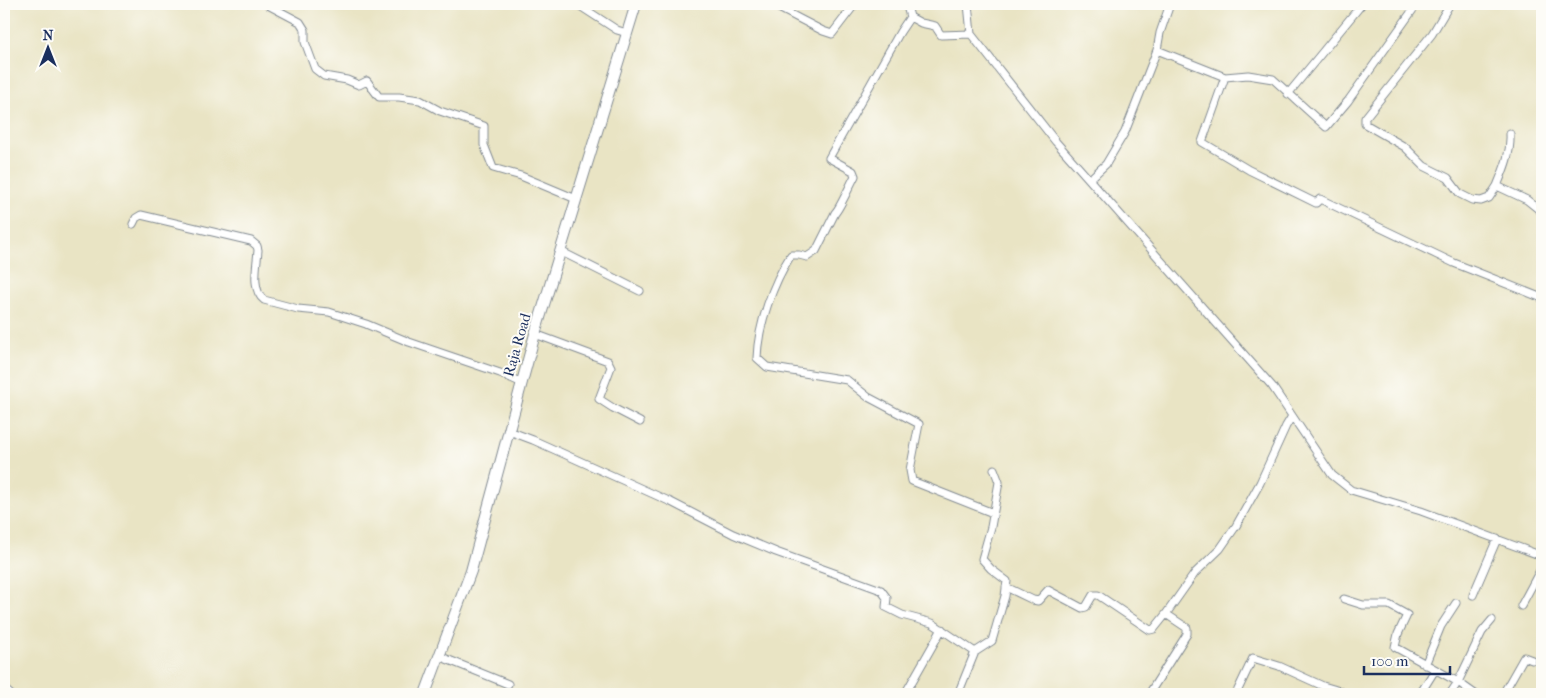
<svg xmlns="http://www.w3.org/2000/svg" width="1546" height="698" viewBox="0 0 1546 698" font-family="'IM FELL French Canon',serif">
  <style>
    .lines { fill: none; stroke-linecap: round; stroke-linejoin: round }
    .street-casing { stroke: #828a91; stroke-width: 9 }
    .secondary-casing { stroke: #828a91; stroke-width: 12 }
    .street { stroke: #fff; stroke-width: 7 }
    .secondary { stroke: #fff; stroke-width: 10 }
    .labels { text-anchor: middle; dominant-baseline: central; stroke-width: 4; stroke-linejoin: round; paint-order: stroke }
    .street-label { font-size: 15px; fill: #1b2f5e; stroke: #fdfcf7 }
  </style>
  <rect width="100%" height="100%" fill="#fdfcf7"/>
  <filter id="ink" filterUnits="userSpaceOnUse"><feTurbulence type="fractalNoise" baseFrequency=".02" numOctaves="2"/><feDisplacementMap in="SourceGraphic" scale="10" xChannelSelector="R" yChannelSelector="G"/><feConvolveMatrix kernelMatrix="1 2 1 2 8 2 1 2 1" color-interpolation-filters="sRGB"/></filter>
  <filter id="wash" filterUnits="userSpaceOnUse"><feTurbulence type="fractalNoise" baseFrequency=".0096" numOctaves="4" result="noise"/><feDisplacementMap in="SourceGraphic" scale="20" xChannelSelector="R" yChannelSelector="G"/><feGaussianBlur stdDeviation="1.12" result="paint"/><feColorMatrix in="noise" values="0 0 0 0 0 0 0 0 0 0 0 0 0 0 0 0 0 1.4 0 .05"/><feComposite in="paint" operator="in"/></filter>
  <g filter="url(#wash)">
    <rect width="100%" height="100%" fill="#e9e4c4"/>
  </g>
  <g filter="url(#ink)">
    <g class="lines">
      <defs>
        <path id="street" d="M266 4 300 22 305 30V42L315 69 324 76 347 80 359 85 367 81 379 97H399L420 100 440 111 484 126V145L493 168 521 176 576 199
          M577 4 617 30 627 33
          M771 4 823 31 832 34 855 4
          M902 4 907 6 910 17 921 23 935 26 941 35 971 34
          M968 4 971 34 1056 142 1272 386 1332 475 1351 490 1421 511 1542 556
          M1450 4 1432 34 1365 118V124L1405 147 1424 166 1448 178 1460 194 1472 200 1481 201 1489 198 1497 186 1527 200 1542 212
          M910 17 900 32 829 158 853 171 855 176C850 185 840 208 835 213L816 251 807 257 799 255H791C773 283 758 325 757 358L767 367 847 380 868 397 919 424 910 470 912 481 993 513
          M1157 50 1225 77 1248 75 1273 79 1326 127 1348 101 1417 4
          M1225 77 1202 142 1249 170 1316 203 1320 199 1454 263 1542 298
          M1288 94 1362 4
          M1090 179 1106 164 1125 132 1157 50 1160 33 1170 4
          M1497 186C1504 169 1511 153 1510 134
          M133 224 136 218 141 215 251 241 257 246 258 250C257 265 251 290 264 300L298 309 329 312 366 324 409 342 500 373 522 383
          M560 251 640 291
          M535 334 608 361 611 367 599 399 613 408 640 422
          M509 431 533 440 671 502 733 534 776 552 881 590 887 598 886 607 902 615 932 623 975 652 992 641 1005 596 1007 581 991 569 982 559 991 527 999 482 994 469
          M1006 587 1033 600 1038 601 1048 590 1082 608 1086 607 1093 595H1098L1150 630 1154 629 1166 614
          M1473 595 1497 539
          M1344 599 1363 605H1389L1407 615 1398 634 1395 647 1458 682 1475 694
          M1521 606 1542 567
          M439 656 508 684
          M1425 665 1441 626 1456 603
          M4 689 10 694
          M905 694 942 629
          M958 694 975 652
          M1149 694 1187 634V628L1166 614 1195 573 1220 549 1236 526 1260 483 1286 426 1292 416
          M1236 694 1253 658 1279 666 1323 686 1340 691 1346 694
          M1420 694 1435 670
          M1450 694 1458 682 1482 632 1492 620
          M1503 694 1524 657 1532 660"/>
        <path id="secondary" d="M425 694 471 571 535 334 636 4"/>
      </defs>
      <use href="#street" class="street-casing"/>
      <use href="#secondary" class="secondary-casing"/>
      <use href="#street" class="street"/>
      <use href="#secondary" class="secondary"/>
    </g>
  </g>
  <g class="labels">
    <g class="street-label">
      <text transform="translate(517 345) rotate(-74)">Raja Road</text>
    </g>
  </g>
  <rect width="1546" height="698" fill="none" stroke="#fdfcf7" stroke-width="20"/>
  <g transform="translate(48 48)" stroke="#fdfcf7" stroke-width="4" paint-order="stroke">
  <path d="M0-4L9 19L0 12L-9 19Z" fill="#1b2f5e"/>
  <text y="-8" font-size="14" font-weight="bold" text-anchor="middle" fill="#1b2f5e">N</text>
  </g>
  <path d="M1364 666v8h86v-8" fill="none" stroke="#1b2f5e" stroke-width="2.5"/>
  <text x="1371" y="666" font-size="15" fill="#1b2f5e" stroke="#fdfcf7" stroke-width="4" paint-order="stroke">100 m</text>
</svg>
